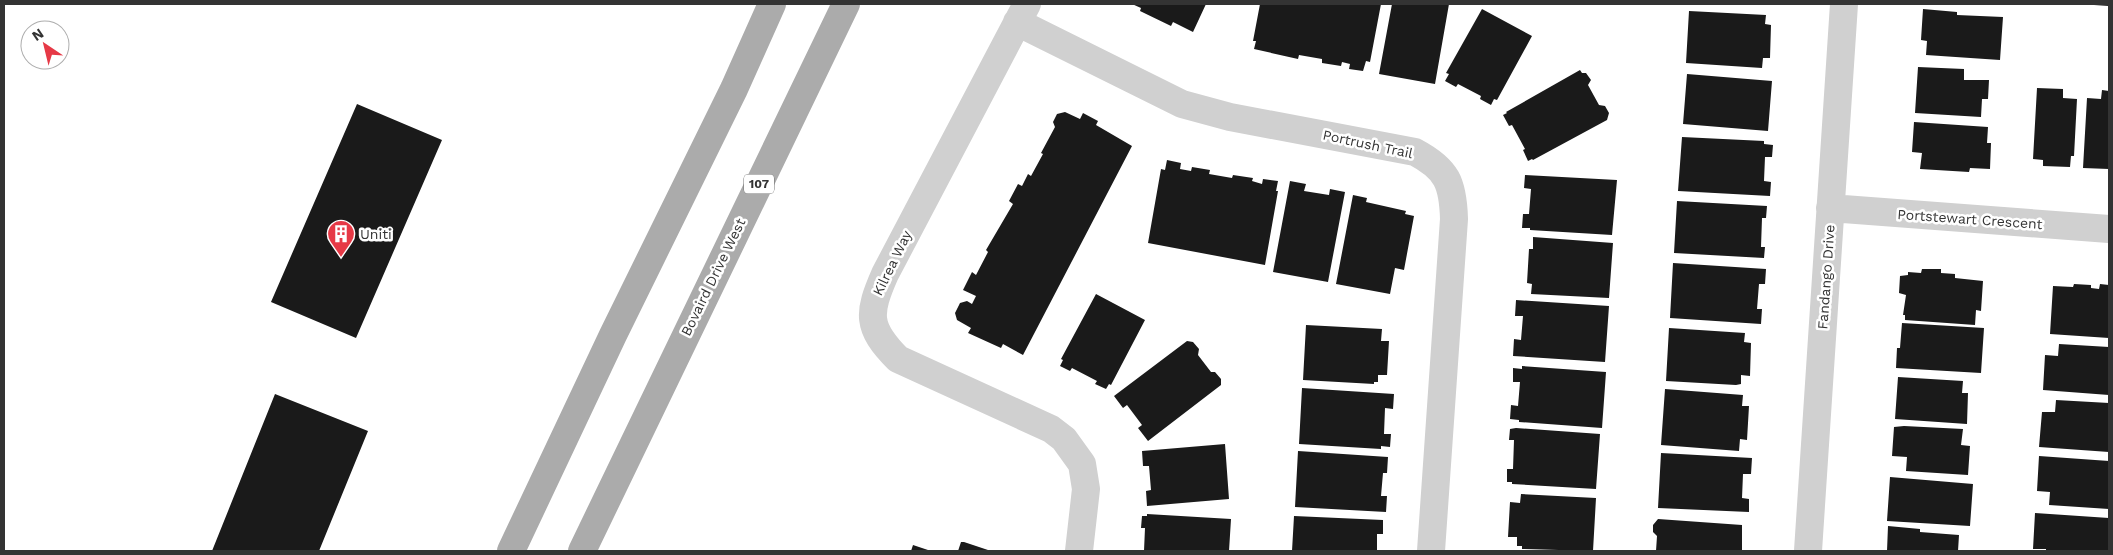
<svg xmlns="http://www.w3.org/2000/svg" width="2113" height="555" viewBox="0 0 2113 555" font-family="'Work Sans',sans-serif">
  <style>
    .building { fill: #1a1a1a }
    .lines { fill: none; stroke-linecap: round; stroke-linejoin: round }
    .street { stroke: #d0d0d0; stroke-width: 28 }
    .primary { stroke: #ababab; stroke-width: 28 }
    .labels { text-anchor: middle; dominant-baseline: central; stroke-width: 5; stroke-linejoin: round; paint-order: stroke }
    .shield { fill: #fff; stroke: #707070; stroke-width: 1 }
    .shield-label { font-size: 12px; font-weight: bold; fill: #333 }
    .street-label { font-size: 14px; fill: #333; stroke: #fff }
    .poi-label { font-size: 14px; fill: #333; stroke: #fff; text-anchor: start }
  </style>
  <rect width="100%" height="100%" fill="#fff"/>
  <path class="building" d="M1132 4H1206L1193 32 1173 22 1171 26 1140 11 1141 8Z
    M1260 4H1381L1370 62 1366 61 1363 71 1349 69 1350 64 1342 62 1341 66 1322 63V59L1299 55 1298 59 1254 49 1256 41H1253Z
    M1392 4H1449L1435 84 1379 74Z
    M2094 4H2109V6L2094 5Z
    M1482 9 1532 36 1497 100 1494 99 1491 105 1480 99 1481 96 1458 84 1456 87 1445 81 1449 74 1446 73Z
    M1923 9 1957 12V15L2003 17 2000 60 1926 55 1927 41 1921 40Z
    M1689 11 1766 15 1765 24 1771 25 1770 58H1763L1762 68 1686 63Z
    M1918 67 1964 69V80H1989L1988 99H1982L1981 117 1915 113Z
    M1580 70 1582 73H1586L1591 80 1588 85 1599 105 1605 106 1609 113 1607 120 1533 160 1532 159 1528 161 1523 150 1525 149 1512 125 1509 126 1503 115 1507 113 1506 112Z
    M1687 74 1772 81 1768 131 1683 124Z
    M2037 88 2063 89V98L2077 99 2074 156H2071L2070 167 2043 166V160L2033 159Z
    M2102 90 2109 91V169L2083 168 2087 98 2101 99Z
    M357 104 442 140 356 338 271 302Z
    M1065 112 1080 119 1083 113 1098 121 1096 125 1132 146 1023 355 1003 344 1001 348 968 333 971 328 957 320 955 313 960 303 967 301 972 304 976 296 963 290 972 272 976 275 988 252 986 250 1013 204 1009 201 1018 184 1022 186 1028 174 1031 176 1043 154 1041 153 1055 127 1053 122 1057 114Z
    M1914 122 1988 127 1987 143H1991L1990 169 1970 168 1969 172 1920 169 1922 153 1912 152Z
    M1682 137 1764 141V144L1773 145 1772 157H1765L1764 181 1771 182 1770 196 1678 191Z
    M1167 160 1181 163 1180 169 1191 171 1192 167 1210 170 1209 174 1232 178 1233 175 1253 178 1252 181 1262 184 1263 179 1278 181 1276 191H1278L1265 265 1148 243 1161 169 1165 170Z
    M1525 175 1617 180 1612 235 1530 230V228H1522L1523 214H1529L1531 189 1524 188Z
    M1290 181 1306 184 1304 191 1329 195 1330 189 1345 192 1328 282 1273 272Z
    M1353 195 1367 198 1366 202 1406 211 1405 214 1414 216 1404 270 1395 268 1390 294 1336 284Z
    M1677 201 1767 206 1766 218H1762L1761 247H1765L1764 258 1674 253Z
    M1533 237 1613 243 1609 298 1531 294 1532 284 1527 283 1529 249H1533Z
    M1673 263 1766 269 1765 284H1759L1757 309H1762L1761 324 1670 318Z
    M1922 269H1941V273L1955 274V278L1983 281 1981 311 1976 310 1975 325 1905 320V315H1903L1906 295 1899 293 1900 276 1908 275V272L1921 273Z
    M2074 284 2091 285V288L2099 289 2100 284 2109 285V338L2050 334 2053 286 2073 287Z
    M1096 294 1145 320 1111 385 1109 384 1106 389 1095 384 1097 381 1072 368 1070 371 1060 366 1063 360 1061 359Z
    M1516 300 1609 306 1605 362 1513 356 1514 339 1521 340 1523 316H1515Z
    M1902 323 1984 328 1981 373 1896 368 1897 348H1900Z
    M1306 325 1382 329 1381 341H1389L1387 375H1378V382H1374V384L1303 380Z
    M1669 328 1745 333 1744 342 1751 343 1750 376 1741 375V384L1736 385 1666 381Z
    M1187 341 1193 342 1199 349 1198 355 1211 372H1215L1221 379V385L1148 441 1138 428 1142 425 1127 405 1123 408 1114 396Z
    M2059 344 2109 347V395L2043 390 2045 355 2058 356Z
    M1522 366 1606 372 1602 428 1519 422V420L1510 419 1511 405 1518 406 1520 382H1513V368L1522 369Z
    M1898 377 1963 381 1962 393H1968L1967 424 1895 419Z
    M1302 388 1394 394 1393 409 1385 408 1384 434H1391L1390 447 1381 446V449L1299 444Z
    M1665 389 1743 395 1742 406H1749L1747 440 1740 439 1739 451 1661 445Z
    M275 394 368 431 319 551H212Z
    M2056 400 2109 403V452L2039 447 2042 412H2055Z
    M1904 426 1963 429 1961 445 1970 446 1968 475 1906 471 1907 457 1892 456 1894 427Z
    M1516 428 1600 434 1596 489 1512 484V482H1507V469H1513L1514 440H1509L1510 429Z
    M1225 444 1229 499 1147 506 1146 491 1151 490 1149 466H1143L1142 451Z
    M1298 451 1388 457 1387 473H1383L1381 496H1387L1386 512 1295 507Z
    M1661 453 1752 458 1751 474H1743L1742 498 1749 499V512L1658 508Z
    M2039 456 2109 461V509L2049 505 2050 492 2037 491Z
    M1890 477 1973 484 1970 526 1887 521Z
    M1521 494 1596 498 1593 551 1522 549V546H1517V537H1508L1510 502 1520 503Z
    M2035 513 2109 518V551H2046V549H2033Z
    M1147 514 1231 519 1229 551H1144L1145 528H1141L1142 516H1147Z
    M1294 516 1383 520V534H1377V551H1292Z
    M1658 519 1742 525V551H1656L1657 536 1653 532V525Z
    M1888 526 1920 529V532L1959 535 1958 551H1887Z
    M961 542H964L991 551H958Z
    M913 545 931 551H911Z"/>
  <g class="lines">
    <path class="street" d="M1027 4 885 274C868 313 866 327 898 359L1051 429 1064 439 1082 464 1086 489 1079 551
      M1017 22 1182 104 1230 117 1415 152C1447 169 1453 183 1454 219L1431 551
      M1830 208 2109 229
      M1808 551 1844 4"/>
    <path class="primary" d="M511 551 613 335 734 89 772 4
      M582 551 846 4"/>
  </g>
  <defs>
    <symbol id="building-pin" viewBox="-11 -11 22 30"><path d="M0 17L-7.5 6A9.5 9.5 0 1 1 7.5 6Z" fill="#e63946" stroke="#fff"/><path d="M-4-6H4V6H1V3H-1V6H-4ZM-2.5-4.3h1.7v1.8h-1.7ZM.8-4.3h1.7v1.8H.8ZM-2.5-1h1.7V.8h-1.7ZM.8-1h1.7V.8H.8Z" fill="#fff"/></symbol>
  </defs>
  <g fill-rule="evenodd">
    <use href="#building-pin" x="325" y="218" width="32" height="43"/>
  </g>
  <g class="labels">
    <rect class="shield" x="744" y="174.5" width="30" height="19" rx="4"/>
    <g class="shield-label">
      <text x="759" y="184">107</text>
    </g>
    <g class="street-label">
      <text transform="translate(1368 144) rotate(12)">Portrush Trail</text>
      <text transform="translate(1970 219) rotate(4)">Portstewart Crescent</text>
      <text transform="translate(892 263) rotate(-64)">Kilrea Way</text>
      <text transform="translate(713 277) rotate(-64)">Bovaird Drive West</text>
      <text transform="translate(1826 277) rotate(-86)">Fandango Drive</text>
    </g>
    <g class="poi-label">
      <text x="360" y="234">Uniti</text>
    </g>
  </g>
  <rect width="2113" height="555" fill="none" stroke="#333333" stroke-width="10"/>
  <g transform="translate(45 45) rotate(325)"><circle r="24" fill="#ffffff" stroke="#adadad"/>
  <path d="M0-4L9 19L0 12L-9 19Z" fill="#e63946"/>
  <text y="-8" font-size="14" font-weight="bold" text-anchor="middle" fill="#333333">N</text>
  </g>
</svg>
